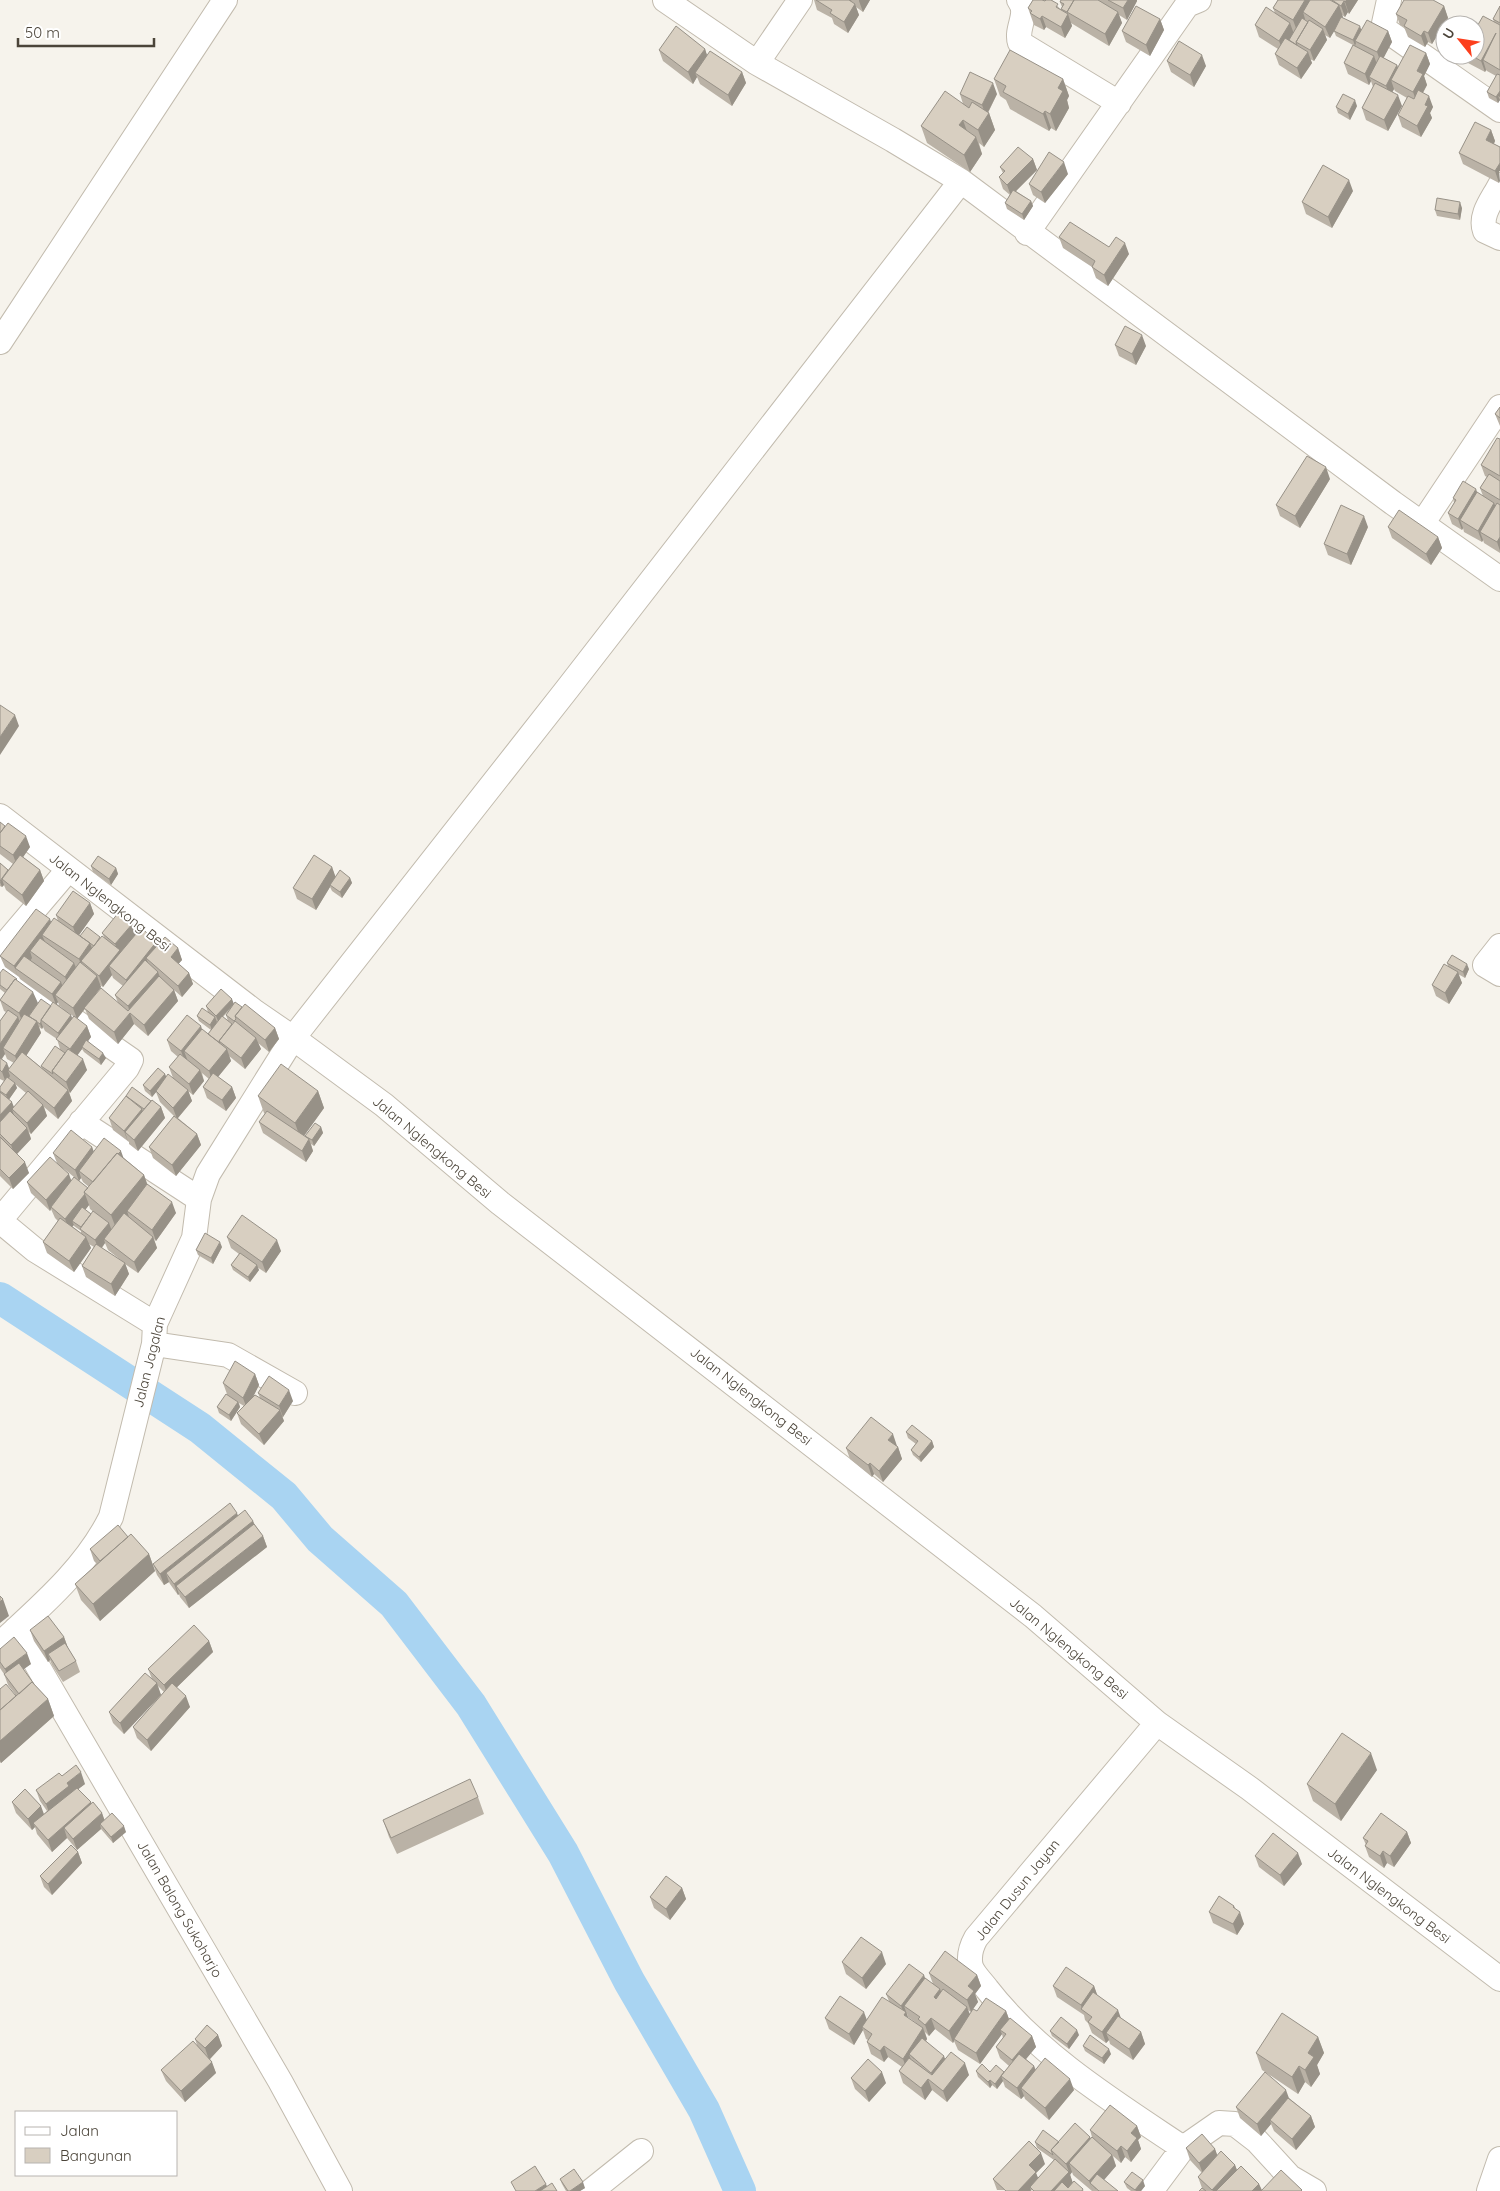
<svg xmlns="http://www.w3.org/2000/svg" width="1500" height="2191" viewBox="0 0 1500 2191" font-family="Quicksand,sans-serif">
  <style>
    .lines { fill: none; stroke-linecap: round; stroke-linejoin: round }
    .river { stroke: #a9d4f2; stroke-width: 32 }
    .minor-casing { stroke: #c2bbae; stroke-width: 26 }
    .minor { stroke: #fff; stroke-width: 24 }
    .wall { fill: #bab2a6; fill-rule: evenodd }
    .shaded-wall { fill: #979187 }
    .building { fill: #d8cfc1; stroke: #979187 }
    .labels { text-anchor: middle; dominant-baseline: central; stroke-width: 4; stroke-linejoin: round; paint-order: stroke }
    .street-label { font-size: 14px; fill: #4b4439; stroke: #fff }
  </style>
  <rect width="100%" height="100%" fill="#f6f3ec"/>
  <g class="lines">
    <path class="river" d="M0 1298 200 1428 284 1496 320 1539 394 1604 471 1705 563 1853 629 1981 704 2110 740 2191"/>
    <defs>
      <path id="minor" d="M665 0 757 63 893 140 961 181 1393 503 1500 579
        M1019 0C1030 14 1015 28 1020 43L1119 103
        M1389 0 1383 28 1500 110
        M757 63 800 0
        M1500 185C1493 199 1479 215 1485 231L1500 238
        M1027 233 1187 5 1199 0
        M0 342 225 0
        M1422 524 1500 407
        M0 816 255 1012 293 1038 384 1105 500 1203 1033 1616 1157 1723 1249 1788 1500 1979
        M1500 946 1485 965 1500 974
        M0 950 68 870
        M0 969 131 1060 127 1068 0 1220
        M81 1122 199 1199
        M0 1221 35 1250 155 1324
        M154 1344 228 1355 295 1393
        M16 1629 280 2081 340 2191
        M0 1644C41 1606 86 1568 111 1517L154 1344 155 1324 194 1238 199 1199 208 1174 293 1038 568 688 961 181
        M1157 1723 976 1938C971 1947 968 1956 971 1967 974 1975 982 1982 987 1989 1038 2055 1114 2102 1183 2148
        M591 2191 641 2151
        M1151 2191 1183 2148 1219 2123 1235 2124 1257 2141 1290 2177 1314 2191
        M1489 2191 1500 2159"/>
    </defs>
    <use href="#minor" class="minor-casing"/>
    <use href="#minor" class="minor"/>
  </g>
  <path class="wall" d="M814 0H870L863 12 856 7 859 15 848 33 834 24 832 18 817 10Z
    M1033 0H1052L1062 11 1061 9 1062 7 1060 2 1061 0H1137V1L1127 20 1119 15 1122 23 1109 46 1071 23 1072 26 1065 38 1046 27 1044 30 1034 25 1028 8Z
    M1278 0H1358L1349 14 1348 12 1345 17 1342 15V17L1361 30 1388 31 1392 42 1383 58 1397 65 1398 68 1426 53 1430 64 1424 76 1427 85 1423 93 1433 107 1430 113 1432 118 1421 137 1402 127 1398 115 1407 98 1395 91 1394 89 1392 92 1402 106 1388 131 1366 120 1362 108 1373 87 1371 81 1369 85 1348 74 1344 63 1353 45 1336 36 1334 31 1335 28 1330 38 1325 35 1327 40 1314 61 1310 59 1312 63 1301 79 1279 65 1275 54 1278 49 1259 37 1255 25 1275 13 1273 8Z
    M1444 6 1448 18 1432 44 1428 42 1425 47 1408 37 1404 27 1400 25 1396 14Z
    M1500 6V100L1498 103 1489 98 1487 92 1496 76 1487 71 1486 70 1485 72 1468 63 1465 55H1475L1494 22 1493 19Z
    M1160 19 1164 30 1150 56 1126 42 1122 31Z
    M705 49 707 56 742 72 746 83 732 106 700 84 697 77 693 84 663 61 659 50Z
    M1167 61 1206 66 1194 87 1171 72Z
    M994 79H1063L1069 96 1067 100 1069 108 1056 131 1051 128 1049 131 1010 109 1006 100 1000 96Z
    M960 94H997L988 113H989L995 130 984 147 979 143 982 154 970 172 927 143 921 126 963 104Z
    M1357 106 1350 120 1338 113 1336 107Z
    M1491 130 1495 141 1494 144 1500 147 1499 183 1463 164 1459 153Z
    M1033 159 1037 170 1016 191 1031 201 1033 206 1024 220 1007 209 1005 203 1010 195 1003 189 999 177 1003 173 1000 167Z
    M1068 174 1045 203 1033 195 1029 184Z
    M1353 191 1332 228 1306 214 1302 202Z
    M1462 208 1460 220 1437 216 1435 210Z
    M1059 237 1109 247 1129 254 1108 286 1096 278 1092 267 1063 248Z
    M1115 345 1146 346 1136 365 1119 356Z
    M1500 407V426L1495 414Z
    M1500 439V553L1484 543 1483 540 1482 542 1464 532 1463 528 1462 530 1452 524 1448 513 1454 503 1453 498 1478 493 1483 496 1480 488 1487 477 1485 476 1481 465Z
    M1330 479 1300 528 1280 516 1276 505Z
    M1368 527 1351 565 1328 555 1324 544Z
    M1388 527 1438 537 1442 548 1431 565 1392 538Z
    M0 822 30 847 23 857 40 870 44 881 26 906 6 890 4 885 2 887 0 886V863L8 870 13 864 0 854Z
    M91 866 116 868 118 874 111 885 93 872Z
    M332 867 335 877 350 878 352 883 342 898 332 891 330 887 316 910 297 899 293 888Z
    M90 903 94 914 79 935 101 938 104 937 102 933H136L157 941 158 945 178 948 182 960 178 964 189 973 193 984 182 997 174 990 178 1001 148 1036 134 1024 118 1044 89 1019 85 1009 77 1019 87 1026 91 1037 88 1041 106 1058 101 1065 84 1052 82 1049 77 1055 87 1070 70 1093 69 1092 72 1101 58 1119 44 1107 47 1116 31 1134 29 1132 31 1139 17 1154 29 1173 13 1189 0 1176V1087L4 1081 0 1079V1021L6 1012 4 1011 0 1000 5 993 0 989V973L17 981 37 1003 51 1006 53 1003 20 979 19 977 5 967 0 956 51 922 58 921 56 915ZM112 975 113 978 123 986 115 995 118 1003 95 995 101 987 100 985 103 987ZM58 1002 59 1006 73 1016 72 1018 71 1015 57 1004ZM39 1027 42 1029 43 1027 45 1031 57 1039 60 1049 41 1066 42 1068 26 1055 41 1033ZM5 1054 7 1059 14 1063 9 1069 2 1059ZM15 1084 26 1093 14 1107 9 1099 17 1088Z
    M1447 963 1469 969 1465 978 1458 974 1462 983 1449 1004 1436 996 1432 985 1448 966Z
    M233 1004 275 1028 279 1039 269 1052 258 1043 261 1049 245 1069 229 1056 231 1061 218 1077 232 1087 236 1098 226 1111 207 1098 203 1087 209 1079 202 1073 204 1081 193 1095 188 1091 192 1101 178 1118 197 1134 201 1145 176 1176 153 1158 149 1147 174 1116 160 1102 156 1092 152 1097 145 1091 143 1085 165 1074 166 1077 173 1078 169 1067 178 1057 171 1051 167 1040 202 1030 208 1034 211 1030 199 1021 197 1016 208 1012 206 1006ZM231 1008 226 1015 228 1021 233 1024H232L223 1017Z
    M318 1091 324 1108 304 1136 306 1137 305 1136 321 1127 323 1133 314 1146 311 1144 313 1151 306 1162 263 1133 259 1122 265 1114 264 1113 258 1096Z
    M126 1097 151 1101 161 1107 165 1118 138 1151 129 1144V1142L113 1130 109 1118Z
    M92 1147 94 1152 124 1158 144 1175 147 1184 176 1213 156 1241 154 1239 157 1248 138 1273 125 1264 129 1274 115 1296 86 1277 82 1266 94 1247 89 1244 91 1248 74 1272 47 1253 43 1242 58 1221 55 1218 51 1209 50 1211 31 1193 27 1182 57 1163 53 1153ZM63 1168 74 1177 72 1181ZM81 1178 83 1182 89 1187 88 1188 79 1181ZM89 1205 90 1209 96 1214H91L85 1210ZM74 1225V1226L81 1231V1233L72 1226ZM105 1243 108 1250 122 1261 102 1248Z
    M227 1237 281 1251 266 1273 257 1267 259 1270 250 1282 233 1270 231 1265 239 1254 231 1248Z
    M222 1247 213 1264 198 1255 196 1250Z
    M255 1374 259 1385 253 1397 260 1398 258 1393 293 1401 283 1417H282L284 1421 264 1445 241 1424 237 1413 244 1406 239 1403 240 1407 231 1421 219 1413 217 1407 227 1394 223 1383Z
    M906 1432 932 1441 934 1447 921 1462 913 1455 911 1450 916 1444 908 1438Z
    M896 1446 898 1447 902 1459 883 1482 874 1474 872 1477 850 1459 846 1448 897 1446Z
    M238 1515 253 1521 255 1525 263 1536 267 1547 189 1608 180 1597 179 1594 178 1595 170 1584 169 1582 164 1585 157 1575 153 1564Z
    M90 1549 149 1554 155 1571 100 1621 81 1600 75 1584 97 1564 94 1561Z
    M30 1630 64 1637 68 1648 76 1661 80 1672 63 1682 52 1665 50 1660 48 1662 34 1641Z
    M209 1641 213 1652 176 1688 190 1707 151 1751 137 1738 133 1727 164 1692 157 1685 161 1695 124 1734 113 1723 109 1712 152 1679 148 1669Z
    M0 1649 31 1664 23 1669 34 1684 48 1699 54 1716 1 1763 0 1762V1689L15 1694 8 1685 4 1674 0 1668Z
    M1377 1770 1341 1821 1313 1801 1307 1784Z
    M62 1776 85 1784 78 1789 91 1802V1804L102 1813 104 1820 126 1832 113 1843 101 1829 77 1850 67 1838 52 1852 37 1834 35 1827 32 1830 16 1813 12 1802 44 1814 47 1811 40 1801 36 1790Z
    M478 1797 484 1814 397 1854 389 1837 383 1820Z
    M1407 1832 1411 1843 1394 1867 1387 1863 1384 1868 1369 1857 1365 1846 1366 1845 1363 1838Z
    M78 1852 82 1863 52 1895 44 1887 40 1876Z
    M1255 1856 1302 1864 1284 1886 1259 1867Z
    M682 1888 686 1899 670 1920 654 1908 650 1897Z
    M1234 1906 1235 1909 1244 1924 1237 1935 1213 1923 1209 1912Z
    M842 1962 886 1964 866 1989 846 1974Z
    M929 1973 977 1975 981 1986 975 1994 978 2002 971 2012 968 2010 970 2014 977 2011H1006L1009 2019 1032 2036 1036 2047 1026 2059 1034 2066 1036 2070 1074 2090 1049 2120 1025 2099 1024 2096 1021 2099 1005 2087 1003 2081 997 2089 992 2085 990 2088 978 2077 976 2071 1004 2072 1009 2066 1000 2058 996 2047 1003 2038 1002 2034 980 2064 958 2050 954 2041 953 2043 935 2029 929 2036 925 2032 927 2039 926 2041 945 2059 969 2075 947 2102 932 2090 925 2100 903 2083 899 2071 902 2067 888 2057 884 2062 871 2054 867 2042 868 2040 866 2039 863 2030 854 2045 829 2029 825 2018 867 2020 889 2001 886 1994 925 1978 933 1984ZM907 2014 908 2017 919 2025 908 2018 907 2015Z
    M1053 1986H1094L1097 1995 1121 2018 1141 2032 1145 2044 1133 2060 1110 2044 1109 2040 1106 2043 1092 2033 1088 2023 1085 2020 1084 2015 1057 1997Z
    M1050 2031 1079 2035 1069 2049 1052 2036Z
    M218 2035 222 2046 210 2059 216 2073 185 2102 166 2081 161 2070 197 2045 195 2039Z
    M1318 2037 1324 2053 1317 2065 1320 2074 1311 2087 1305 2082 1298 2094 1262 2070 1256 2053Z
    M1083 2046 1111 2054 1104 2064 1085 2051Z
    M851 2078 886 2083 869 2102 855 2089Z
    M1289 2098 1311 2116 1315 2127 1296 2150 1274 2131 1271 2124 1261 2136 1240 2118 1236 2107Z
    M1137 2126 1141 2137 1138 2140 1141 2149 1131 2162 1125 2157 1121 2163 1113 2156 1116 2166 1104 2180 1118 2191H1092L1073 2175 1072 2172 1070 2175V2174L1072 2182 1084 2191 997 2190 993 2179 1045 2164 1036 2173 1038 2178 1054 2160 1037 2148 1035 2142H1059L1090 2137 1091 2139 1092 2137 1090 2130Z
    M1186 2148 1215 2149 1217 2155 1235 2165 1237 2170 1259 2184 1262 2190H1302V2191H1199L1202 2188 1198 2177 1202 2173 1190 2160Z
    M560 2179 585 2188 580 2191H566L562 2184Z
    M1124 2182 1145 2186 1141 2191H1131L1127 2188Z"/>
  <path class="shaded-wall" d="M848 0H851L853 7 855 4 859 15 848 33 844 22Z
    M859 0H870L863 12 859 1Z
    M1128 0H1137V1L1127 20 1123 8Z
    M1305 0H1314L1303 12 1305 19 1297 31 1293 20Z
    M1347 0H1358L1349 14 1345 2Z
    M1344 1 1348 12 1345 17 1341 6Z
    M1339 5 1343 17 1330 38 1325 27Z
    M1444 6 1448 18 1432 44 1428 33Z
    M1118 12 1122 23 1109 46 1105 34Z
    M1068 14 1072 26 1065 38 1061 27Z
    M1042 16 1046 27 1044 30 1040 19Z
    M1160 19 1164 30 1150 56 1146 45Z
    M1290 23 1294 34 1283 52 1279 41Z
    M1360 26 1362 32 1355 41 1356 43 1355 46 1353 40Z
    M1323 29 1327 40 1314 61 1310 50Z
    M1388 31 1392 42 1381 63 1377 52Z
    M1424 31 1428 42 1425 47 1421 36Z
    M1496 33 1483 60 1486 70 1485 72 1481 61Z
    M705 49 709 61 695 73 697 77 693 84 688 72Z
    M1308 52 1312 63 1301 79 1297 68Z
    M1426 53 1430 64 1424 76 1427 85 1417 103 1413 92 1417 71Z
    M1202 55 1206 66 1194 87 1190 75Z
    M1374 56 1378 67 1369 77 1371 81 1369 85 1365 74Z
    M1397 65 1401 76 1391 80 1394 89 1390 97 1386 86Z
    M742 72 746 83 732 106 728 95Z
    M1063 79 1069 96 1067 100 1069 108 1056 131 1050 114 1058 88Z
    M993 83 997 94 986 116 982 105Z
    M1500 91V97L1498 96 1500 100 1498 103 1496 97Z
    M1398 95 1402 106 1388 131 1384 120Z
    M1429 96 1433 107 1430 113 1432 118 1421 137 1417 126 1425 105Z
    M1355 100 1357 106 1350 120 1348 114Z
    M1045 111 1051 128 1049 131 1043 114Z
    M989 113 995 130 984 147 978 130Z
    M963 120 969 137 959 125Z
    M1491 130 1495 141 1490 151 1486 140Z
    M976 137 982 154 970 172 964 155Z
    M1033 159 1037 170 1011 196 1007 185Z
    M1064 162 1068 174 1045 203 1041 192Z
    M1500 163V171H1499L1500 181 1499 183 1495 171Z
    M1349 180 1353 191 1332 228 1328 217Z
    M1031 201 1033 206 1024 220 1022 214Z
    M1460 202 1462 208 1460 220 1458 214Z
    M1125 243 1129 254 1108 286 1104 275Z
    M1142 335 1146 346 1136 365 1132 354Z
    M1326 467 1330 479 1300 528 1295 516Z
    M1476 489 1480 500 1460 520 1463 528 1462 530 1458 519Z
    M1494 503 1499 514 1480 532 1483 540 1482 542 1478 531Z
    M1364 516 1368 527 1351 565 1347 554Z
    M1438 537 1442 548 1431 565 1426 554Z
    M1500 537V551L1497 542Z
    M15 715 19 726 0 755V737Z
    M26 836 30 847 17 866 13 855Z
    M332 867 336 878 330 885V887L316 910 312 899Z
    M116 868 118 874 111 885 109 879Z
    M40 870 44 881 26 906 22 895Z
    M350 878 352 883 342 898 340 892Z
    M2 879 4 885 2 887 0 882Z
    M90 903 94 914 77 938 73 927Z
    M50 919 54 930 42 935 45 942 30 951 32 958 22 973 15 968 18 977 14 966Z
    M133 923 137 935 109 966 112 975 103 987 99 976 118 952 115 944Z
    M157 941 161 953 146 958 150 967 130 991 126 980Z
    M90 943 94 954 81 961 84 969 83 971 79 959Z
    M178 948 182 960 175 968 171 957Z
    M74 963 79 974 69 988 65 977Z
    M1467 964 1469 969 1465 978 1463 972Z
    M158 972 162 983 130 1013 134 1024 118 1044 114 1032 130 1013 128 1006Z
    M1458 972 1462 983 1449 1004 1445 993Z
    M189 973 193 984 182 997 178 986Z
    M97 976 101 987 77 1019 73 1008Z
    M61 982 65 993 55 995 58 1002 56 1005 52 994Z
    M174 990 178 1001 148 1036 144 1025Z
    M33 992 38 1003 23 1024 19 1013Z
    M232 999 234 1004 218 1021 216 1016Z
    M71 1015 75 1027 62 1044 58 1033Z
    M18 1017 22 1028 3 1048 5 1054 0 1061V1044Z
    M215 1017 217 1022 212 1030 210 1025Z
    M37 1021 41 1033 19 1067 15 1056Z
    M41 1022 43 1027 42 1029 40 1024Z
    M87 1026 91 1037 83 1048 82 1047V1049L74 1060 70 1049Z
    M201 1026 205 1038 184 1051 187 1059 185 1062 181 1051Z
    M275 1028 279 1039 269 1052 265 1040Z
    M256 1038 261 1049 245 1069 241 1058Z
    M227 1049 231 1061 213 1083 209 1071Z
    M103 1053 106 1058 101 1065 99 1059Z
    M83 1059 87 1070 70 1093 66 1082Z
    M7 1063 11 1073 8 1070 10 1076 6 1083 2 1072Z
    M200 1070 204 1081 193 1095 189 1084Z
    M165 1074 167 1079 152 1097 150 1091Z
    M15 1083 17 1088 8 1101 6 1095Z
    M232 1087 236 1098 226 1111 222 1100Z
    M68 1090 72 1101 58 1119 54 1108Z
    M188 1090 192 1101 177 1119 173 1108Z
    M318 1091 324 1108 301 1140 295 1123Z
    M12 1102 16 1113 12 1109 14 1115 0 1125V1115Z
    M43 1105 47 1116 31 1134 27 1123Z
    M161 1107 165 1118 138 1151 134 1140Z
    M142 1109 146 1121 125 1132 128 1142 124 1131Z
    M321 1127 323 1133 314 1146 312 1140Z
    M27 1128 31 1139 15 1156 11 1145Z
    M197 1134 201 1145 176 1176 172 1165Z
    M309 1139 313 1151 306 1162 302 1151Z
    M92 1147 96 1158 79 1171 81 1178 79 1181 75 1170Z
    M121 1151 125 1162 95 1184Z
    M25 1162 29 1173 13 1189 9 1178Z
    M69 1174 73 1186 51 1207V1209L50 1211 46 1200Z
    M144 1175 150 1192 127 1211 129 1217 117 1231 111 1215Z
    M85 1194 89 1205 75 1223 72 1221 74 1225 69 1230 65 1219Z
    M172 1202 176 1213 156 1241 152 1230Z
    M109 1223 113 1234 104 1239 105 1243 99 1251 95 1240Z
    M86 1237 91 1248 74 1272 69 1261Z
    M153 1237 157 1248 138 1273 134 1262Z
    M277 1240 281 1251 266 1273 262 1262Z
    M220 1242 222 1247 213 1264 211 1258Z
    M125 1263 129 1274 115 1296 111 1284Z
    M257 1265 259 1270 250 1282 248 1277Z
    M255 1374 259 1385 247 1409 243 1398Z
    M289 1390 293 1401 283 1417 279 1406Z
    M238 1402 240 1407 231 1421 229 1415Z
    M280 1410 284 1421 264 1445 259 1434Z
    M893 1434 897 1446 892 1451 888 1440Z
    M932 1441 934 1447 921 1462 919 1457Z
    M898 1447 902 1459 883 1482 879 1471Z
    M870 1463 874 1474 872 1477 868 1465Z
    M237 1513 241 1524 166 1573 169 1582 164 1585 160 1574Z
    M253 1521 257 1532 176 1586 179 1594 178 1595 174 1584Z
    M263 1536 267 1547 189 1608 185 1597Z
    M149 1554 155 1571 100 1621 93 1604Z
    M3 1599 9 1616 0 1623V1602Z
    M64 1637 68 1648 48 1654 50 1660 48 1662 44 1651Z
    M209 1641 213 1652 168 1696 164 1685Z
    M27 1653 31 1664 9 1680 5 1669Z
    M157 1683 161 1695 124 1734 120 1723Z
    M186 1696 190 1707 151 1751 147 1740Z
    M48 1699 54 1716 1 1763 0 1760V1741Z
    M1371 1753 1377 1770 1341 1821 1335 1804Z
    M81 1772 85 1784 72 1794 50 1815 46 1804 67 1783Z
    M91 1802 95 1813 64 1828 67 1838 52 1852 48 1840Z
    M41 1806 45 1817 33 1823 35 1827 32 1830 28 1819Z
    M102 1813 106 1824H100L101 1829 77 1850 73 1839Z
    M124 1826 126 1832 113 1843 111 1837Z
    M1407 1832 1411 1843 1394 1867 1390 1856Z
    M1383 1851 1387 1863 1384 1868 1380 1856Z
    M78 1852 82 1863 52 1895 48 1884Z
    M1298 1853 1302 1864 1284 1886 1280 1875Z
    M682 1888 686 1899 670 1920 666 1909Z
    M1234 1906 1238 1916 1240 1912 1244 1924 1237 1935 1233 1924V1907Z
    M882 1952 886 1964 866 1989 862 1978Z
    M924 1975 928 1986 904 2006 910 2023 904 2015V2014L901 2006Z
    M977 1975 981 1986 975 1994 978 2002 971 2012 967 2000 968 1986Z
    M1094 1986 1098 1997 1082 2010 1081 2005Z
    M940 1989 944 2000 938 2009 934 1997Z
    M967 2007 971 2018 954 2039V2041L953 2043 949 2031Z
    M1118 2010 1122 2021 1106 2033 1109 2040 1106 2043 1102 2032Z
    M1006 2011 1010 2022 1000 2030 1002 2034 980 2064 976 2053Z
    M864 2012 868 2023 862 2027 863 2030 854 2045 849 2034Z
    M931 2018 935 2029 929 2036 925 2025Z
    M923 2028 927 2039 914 2059 909 2054 912 2063 907 2070 903 2059Z
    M1077 2030 1079 2035 1069 2049 1067 2044Z
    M1141 2032 1145 2044 1133 2060 1129 2049Z
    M218 2035 222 2046 209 2060 205 2048Z
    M1032 2036 1036 2047 1016 2071 1012 2060Z
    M1318 2037 1324 2053 1317 2065 1320 2074 1311 2087 1305 2070 1308 2053Z
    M884 2046 888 2057 884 2062 880 2051Z
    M1109 2049 1111 2054 1104 2064 1102 2058Z
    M944 2056 948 2067 936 2084 931 2073Z
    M212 2062 216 2073 185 2102 181 2091Z
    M965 2063 969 2075 947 2102 943 2091Z
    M1034 2066 1038 2078 1021 2088 1024 2096 1021 2099 1017 2088Z
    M1299 2066 1305 2082 1298 2094 1292 2077Z
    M882 2072 886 2083 869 2102 865 2091Z
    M1001 2076 1003 2081 997 2089 995 2084Z
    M928 2079 932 2090 925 2100 921 2088Z
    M1070 2079 1074 2090 1049 2120 1045 2108Z
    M990 2080 992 2085 990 2088 988 2082Z
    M1286 2090 1290 2101 1270 2120 1271 2124 1261 2136 1257 2124Z
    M1311 2116 1315 2127 1296 2150 1292 2139Z
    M1137 2126 1141 2137 1138 2140 1141 2149 1131 2162 1127 2151 1131 2133Z
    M1090 2137 1094 2148 1069 2163 1072 2172 1070 2175 1066 2164Z
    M1121 2146 1125 2157 1121 2163 1117 2151Z
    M1215 2149 1219 2160 1203 2174 1199 2163Z
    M1041 2153 1045 2164 1036 2173 1040 2183 1030 2187 1031 2191H1018L1029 2165Z
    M1112 2155 1116 2166 1096 2189 1090 2183 1093 2191 1089 2181Z
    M1235 2165 1239 2176 1226 2191H1213L1212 2190Z
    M1069 2172 1073 2183 1066 2191H1051Z
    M1143 2180 1145 2186 1141 2191H1136L1135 2190Z
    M583 2182 585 2188 580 2191H570Z
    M546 2184 549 2191H535Z
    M1259 2184 1262 2191H1252Z"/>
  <path class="building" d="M816 0H849L855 4 844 22 830 13 832 10Z
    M1033 0H1042L1045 1 1046 0H1051L1058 4 1056 7 1068 14 1061 27 1042 16 1040 19 1030 13 1032 11 1028 8Z
    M1061 0H1074L1067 12 1061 9 1064 4 1060 2Z
    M1074 0H1098L1118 12 1105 34 1067 12Z
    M1108 0H1128L1123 8Z
    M1278 0H1305L1293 20 1273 8Z
    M1310 0H1330L1339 5 1325 27 1303 12Z
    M1332 0H1347L1345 2 1344 1 1341 6Z
    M1404 0H1433L1444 6 1428 33 1424 31 1421 36 1404 26 1407 20 1396 14Z
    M1136 6 1160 19 1146 45 1122 31Z
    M1500 6V23L1493 19Z
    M1266 7 1290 23 1279 41 1255 25Z
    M1483 16 1500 25V70L1483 60 1496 33 1481 61 1471 55H1475V30Z
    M1341 17 1360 26 1353 40 1334 31Z
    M1302 18 1308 22 1296 42 1297 45 1289 40Z
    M1309 20 1323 29 1310 50 1296 42Z
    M1367 20 1388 31 1377 52 1355 41Z
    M676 26 705 49 688 72 659 50Z
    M1285 38 1308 52 1297 68 1275 54Z
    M1179 41 1202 55 1190 75 1167 61Z
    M1353 45 1374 56 1365 74 1344 63Z
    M1410 45 1426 53 1417 71 1423 74 1413 92 1391 80Z
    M1010 50 1063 79 1058 88 1063 91 1050 114 1045 111 1043 114 1003 92 1006 86 994 79Z
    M710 51 742 72 728 95 695 73Z
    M1380 56 1397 65 1386 86 1369 77Z
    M970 72 993 83 982 105 960 94Z
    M1497 74 1500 75V91L1496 97 1487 92Z
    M1375 83 1398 95 1384 120 1362 108Z
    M1418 90 1429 96 1425 105 1428 106 1417 126 1398 115 1408 96 1414 99Z
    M945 91 969 108 972 102 989 113 978 130 963 120 959 125 976 137 964 155 921 126Z
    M1343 94 1355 100 1348 114 1336 107Z
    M1475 122 1491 130 1486 140 1500 147V163L1495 171 1459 153Z
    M1018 147 1033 159 1007 185 999 177 1005 171 1000 167Z
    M1049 152 1064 162 1041 192 1029 184Z
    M1323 165 1349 180 1328 217 1302 202Z
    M1013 190 1031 201 1022 214 1005 203Z
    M1437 198 1460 202 1458 214 1435 210Z
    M1070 222 1109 247 1116 237 1125 243 1104 275 1092 267 1095 261 1059 237Z
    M1125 326 1142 335 1132 354 1115 345Z
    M1500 407V418L1495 414Z
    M1497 438 1500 439V476L1481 465Z
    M1307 456 1326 467 1295 516 1276 505Z
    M1489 474 1500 481V500L1480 488Z
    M1463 481 1476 489 1458 519 1448 513 1456 500 1453 498Z
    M1477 492 1494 503 1478 531 1460 520Z
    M1497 503 1500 505V537L1497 542 1480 532Z
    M1341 505 1364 516 1347 554 1324 544Z
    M1399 510 1438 537 1426 554 1388 527Z
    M0 705 15 715 0 737Z
    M0 822 5 826 0 833Z
    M8 823 26 836 13 855 0 846V833Z
    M20 855 40 870 22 895 2 879Z
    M314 855 332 867 312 899 293 888Z
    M98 856 116 868 109 879 91 866Z
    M0 863 8 870 0 881Z
    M340 870 350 878 340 892 330 885Z
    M73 891 90 903 73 927 56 915Z
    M36 909 50 919 14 966 0 956Z
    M119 912 133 923 115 944 102 933Z
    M54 918 90 943 79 959 42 935Z
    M87 927 100 937 94 946 80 936Z
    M141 928 157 941 126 980 109 966Z
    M102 936 120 950 99 976 81 961Z
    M165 937 178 948 171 957 189 973 178 986 146 958Z
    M40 938 74 963 65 977 30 951Z
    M1452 955 1467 964 1463 972 1447 963Z
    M24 956 61 982 52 994 15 968Z
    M145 960 158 972 128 1006 115 995Z
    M80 962 97 976 73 1008 55 995Z
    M1444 964 1458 972 1445 993 1432 985Z
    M3 969 17 979 16 980 15 979 7 990 0 985V973Z
    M159 976 174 990 144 1025 130 1013 114 1032 84 1008 101 988 128 1011Z
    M15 979 33 992 19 1013 0 1000Z
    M221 989 232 999 216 1016 206 1006Z
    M41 999 51 1006 41 1020V1022L40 1024 29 1016Z
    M53 1002 71 1015 58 1033 41 1020Z
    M235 1002 242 1007 235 1016 236 1019 234 1021 226 1015Z
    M245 1004 275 1028 265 1040 235 1016Z
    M202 1008 215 1017 210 1025 197 1016Z
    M8 1010 18 1017 0 1044V1021Z
    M24 1014 37 1021 15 1056 3 1048Z
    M187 1015 201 1026 181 1051 167 1040Z
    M74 1016 87 1026 70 1049 56 1039Z
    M222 1016 232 1024 219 1041 220 1043 208 1034Z
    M235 1021 256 1038 241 1058 219 1041Z
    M202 1029 227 1049 209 1071 184 1051Z
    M86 1040 103 1053 99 1059 82 1047Z
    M55 1046 65 1053 52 1071 53 1074 41 1066Z
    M68 1049 83 1059 66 1082 52 1071Z
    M22 1052 68 1090 54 1108 8 1070Z
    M180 1054 200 1070 189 1084 169 1067Z
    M0 1058 7 1063 2 1072 0 1070Z
    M281 1064 318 1091 295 1123 258 1096Z
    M158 1068 165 1074 150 1091 143 1085Z
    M213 1073 232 1087 222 1100 203 1087Z
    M168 1074 188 1090 173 1108 156 1091Z
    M7 1077 15 1083 6 1095 0 1091V1087Z
    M132 1087 151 1101 144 1109 126 1096Z
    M28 1091 43 1105 27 1123 12 1109Z
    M0 1092 12 1102 0 1115Z
    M126 1096 142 1109 124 1131 109 1118Z
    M152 1100 161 1107 134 1140 125 1132Z
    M10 1111 27 1128 11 1145 0 1134V1122Z
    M267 1111 309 1139 302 1151 259 1122Z
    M174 1116 197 1134 172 1165 149 1147Z
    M315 1123 321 1127 312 1140 305 1136Z
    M71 1130 92 1147 75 1170 53 1153Z
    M0 1137 25 1162 9 1178 0 1169Z
    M104 1138 121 1151 118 1154 117 1153 93 1182 79 1171Z
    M117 1153 144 1175 111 1215 84 1192Z
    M50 1157 69 1174 46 1200 27 1182Z
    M74 1177 88 1188 84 1192 85 1194 65 1219 51 1207Z
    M147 1184 172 1202 152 1230 127 1211Z
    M82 1207 91 1214 81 1227 72 1221Z
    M93 1211 109 1223 95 1240 80 1229Z
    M124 1213 153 1237 134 1262 104 1239Z
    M242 1215 277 1240 262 1262 227 1237Z
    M60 1218 86 1237 69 1261 43 1242Z
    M205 1233 220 1242 211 1258 196 1250Z
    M96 1244 125 1263 111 1284 82 1266Z
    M240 1253 257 1265 248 1277 231 1265Z
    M235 1361 255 1374 243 1398 223 1383Z
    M269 1376 289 1390 279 1406 258 1393Z
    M226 1394 238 1402 229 1415 217 1407Z
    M255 1395 280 1410 259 1434 237 1413Z
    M871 1417 893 1434 888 1440 898 1447 879 1471 870 1463 868 1465 846 1448Z
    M912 1425 932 1441 919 1457 911 1450 918 1441 906 1432Z
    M230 1503 237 1513 160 1574 153 1564Z
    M245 1510 253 1521 174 1584 166 1573Z
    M254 1524 263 1536 185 1597 176 1586Z
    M118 1525 128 1537 100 1561 90 1549Z
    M131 1534 149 1554 93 1604 75 1584Z
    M0 1596 3 1599 0 1602Z
    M48 1616 64 1637 44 1651 30 1630Z
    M194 1625 209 1641 164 1685 148 1669Z
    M14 1637 27 1653 5 1669 0 1662V1649Z
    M65 1643 76 1661 59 1671 48 1654Z
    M19 1663 34 1684 32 1682 19 1694 4 1674Z
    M145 1673 157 1683 120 1723 109 1712Z
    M32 1682 48 1699 0 1741V1710Z
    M172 1683 186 1696 147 1740 133 1727Z
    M6 1684 16 1696 0 1710V1689Z
    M1342 1733 1371 1753 1335 1804 1307 1784Z
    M76 1765 81 1772 67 1783 69 1786 46 1804 36 1790 59 1773 62 1776Z
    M470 1779 478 1797 391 1838 383 1820Z
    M77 1788 91 1802 48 1840 33 1823Z
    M25 1789 41 1806 28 1819 12 1802Z
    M93 1802 102 1813 73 1839 64 1828Z
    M112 1813 124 1826 111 1837 100 1824Z
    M1381 1813 1407 1832 1390 1856 1383 1851 1380 1856 1365 1846 1368 1841 1363 1838Z
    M1273 1833 1298 1853 1280 1875 1255 1856Z
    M71 1845 78 1852 48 1884 40 1876Z
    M666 1876 682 1888 666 1909 650 1897Z
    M1219 1896 1234 1906 1233 1907 1240 1912 1233 1924 1209 1912Z
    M861 1937 882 1952 862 1978 842 1962Z
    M945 1951 977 1975 968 1986 974 1991 967 2000 929 1973Z
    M909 1964 924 1975 901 2006 886 1994Z
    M1066 1967 1094 1986 1081 2005 1053 1986Z
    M925 1978 940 1989 934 1997 936 1999 943 1989 967 2007 949 2031 931 2018 925 2025 918 2019 920 2017 904 2006Z
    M1093 1992 1118 2010 1102 2032 1088 2022 1092 2017 1081 2009Z
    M840 1996 864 2012 849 2034 825 2018Z
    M882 1997 906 2012 904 2015 923 2028 903 2059 884 2046 880 2051 867 2042 872 2034 862 2027Z
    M986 1998 1006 2011 976 2053 954 2039 973 2009 977 2011Z
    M1282 2013 1318 2037 1308 2053 1314 2057 1305 2070 1299 2066 1292 2077 1256 2053Z
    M1118 2016 1141 2032 1129 2049 1106 2033Z
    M1061 2017 1077 2030 1067 2044 1050 2031Z
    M1010 2018 1032 2036 1012 2060 996 2047 1006 2034 1000 2030Z
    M207 2025 218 2035 205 2048 195 2039Z
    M1090 2035 1109 2049 1102 2058 1083 2046Z
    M922 2038 944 2056 931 2073 909 2054Z
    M193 2041 212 2062 181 2091 161 2070Z
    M951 2052 965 2063 943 2091 928 2079 921 2088 899 2071 909 2058 932 2075Z
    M1019 2054 1034 2066 1017 2088 1001 2076Z
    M1045 2058 1070 2079 1045 2108 1021 2088Z
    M868 2059 882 2072 865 2091 851 2078Z
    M982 2064 990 2072 996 2065 1004 2072 995 2084 990 2080 988 2082 976 2071Z
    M1265 2072 1286 2090 1257 2124 1236 2107Z
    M1288 2098 1311 2116 1292 2139 1270 2120Z
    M1110 2105 1137 2126 1131 2133 1137 2138 1127 2151 1121 2146 1117 2151 1090 2130Z
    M1075 2123 1090 2137 1066 2164 1051 2150Z
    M1043 2130 1059 2142 1051 2150 1053 2155 1035 2142Z
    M1202 2134 1215 2149 1199 2163 1186 2148Z
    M1092 2137 1112 2155 1089 2181 1069 2163Z
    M1029 2141 1041 2153 1029 2165 1036 2172 1018 2191H1006L993 2179Z
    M1221 2151 1235 2165 1212 2190 1198 2177Z
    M1055 2159 1069 2172 1051 2191H1034L1030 2187Z
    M535 2166 546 2184 535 2191H516L511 2182Z
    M1241 2166 1259 2184 1252 2191H1216Z
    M574 2169 583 2182 570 2191H568L560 2179Z
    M1281 2170 1302 2190 1301 2191H1261Z
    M1132 2172 1143 2180 1135 2190 1124 2182Z
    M1097 2174 1118 2191H1099L1090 2183Z
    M1074 2181 1083 2189 1082 2191H1054L1062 2182 1068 2188Z
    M552 2183 557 2191H540Z
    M1202 2188 1206 2191H1199Z"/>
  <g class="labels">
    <g class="street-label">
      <text transform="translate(110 902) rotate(38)">Jalan Nglengkong Besi</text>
      <text transform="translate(432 1147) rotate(40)">Jalan Nglengkong Besi</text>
      <text transform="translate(149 1362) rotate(-76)">Jalan Jagalan</text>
      <text transform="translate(751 1396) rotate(38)">Jalan Nglengkong Besi</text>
      <text transform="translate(1069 1648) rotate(40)">Jalan Nglengkong Besi</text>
      <text transform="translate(1017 1890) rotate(-51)">Jalan Dusun Jayan</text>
      <text transform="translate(1389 1895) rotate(37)">Jalan Nglengkong Besi</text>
      <text transform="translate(180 1909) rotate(60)">Jalan Balong Sukoharjo</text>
    </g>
  </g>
  <rect x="15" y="2111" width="162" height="65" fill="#ffffff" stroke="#b7b4b0"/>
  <rect x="25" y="2127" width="25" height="8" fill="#ffffff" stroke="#b7b4b0"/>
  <text x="60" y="2136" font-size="15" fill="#4b4439">Jalan</text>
  <rect x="25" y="2148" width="25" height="15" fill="#d8cfc1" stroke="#b7b4b0"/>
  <text x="60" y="2161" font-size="15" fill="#4b4439">Bangunan</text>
  <g transform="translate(1460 40) rotate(300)"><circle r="24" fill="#ffffff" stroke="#b7b4b0"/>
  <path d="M0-4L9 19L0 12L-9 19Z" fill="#fc3f1d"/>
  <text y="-8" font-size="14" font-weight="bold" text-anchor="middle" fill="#4b4439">U</text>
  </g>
  <path d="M18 38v8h136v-8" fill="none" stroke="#4b4439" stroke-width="2.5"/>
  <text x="25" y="38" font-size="15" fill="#4b4439" stroke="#ffffff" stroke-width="4" paint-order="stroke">50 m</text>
</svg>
